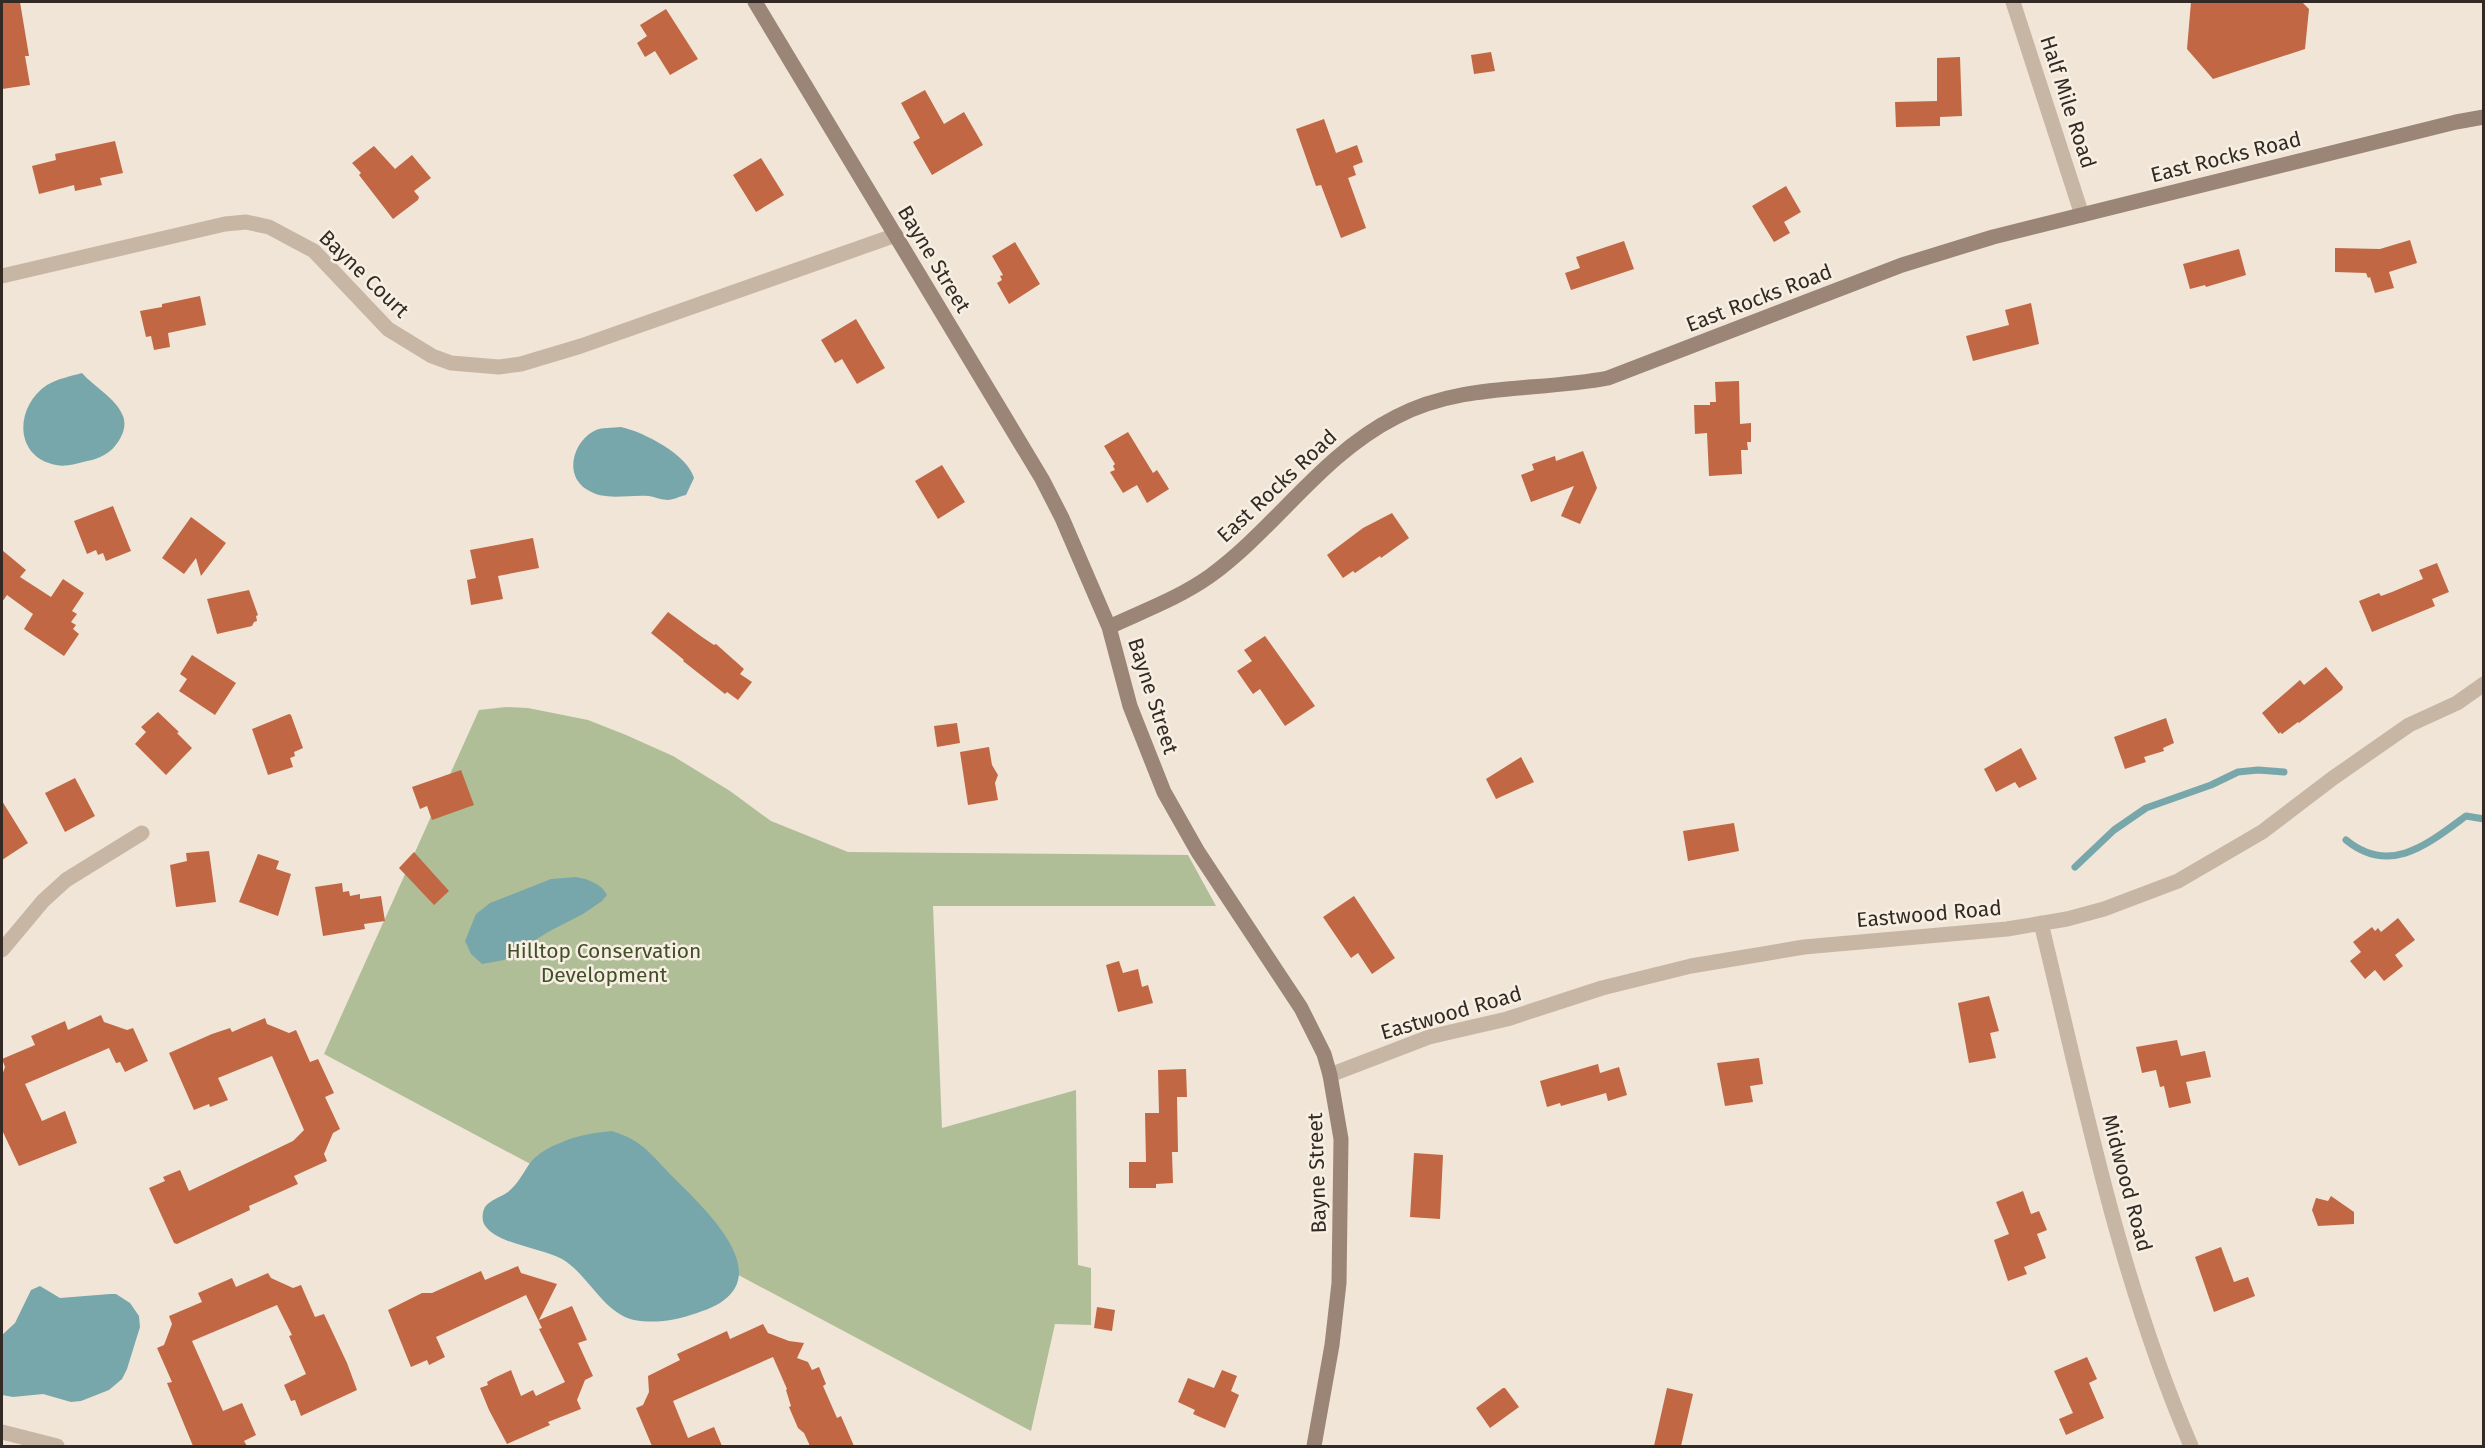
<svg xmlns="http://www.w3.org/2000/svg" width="2485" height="1448" viewBox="0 0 2485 1448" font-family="'Fira Sans',sans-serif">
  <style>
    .green { fill: #b0be98 }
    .water { fill: #78a7ab }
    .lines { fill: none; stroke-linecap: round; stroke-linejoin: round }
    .stream { stroke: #78a7ab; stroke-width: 7 }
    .building { fill: #c16744 }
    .street { stroke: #c7b6a4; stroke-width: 15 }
    .secondary { stroke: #9a8576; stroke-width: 15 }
    .labels { text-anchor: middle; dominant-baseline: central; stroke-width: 5; stroke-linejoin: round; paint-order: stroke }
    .street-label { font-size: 21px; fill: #332a25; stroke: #f8efe3 }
    .park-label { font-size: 21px; fill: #41502a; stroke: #f8efe3 }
  </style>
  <rect width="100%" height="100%" fill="#f0e5d7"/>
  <path class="green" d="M506 707 528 708 588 720 626 735 673 756 730 791 771 821 848 852 1188 855 1216 906H933L942 1128 1076 1090 1078 1265 1091 1268V1325L1055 1324 1031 1431 324 1054 479 710Z"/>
  <path class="water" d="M82 373C94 387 116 398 123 416 127 427 122 437 115 446 108 455 95 460 83 462 75 464 65 467 56 465 13 457 15 406 47 385 57 379 71 376 82 373Z
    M621 427C644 432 688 455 694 478L686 495C680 496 673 500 668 500 662 500 655 497 649 496 628 494 605 502 586 489 564 475 573 442 594 431 601 427 613 428 621 427Z
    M576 877C588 879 602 884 607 895L602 901 583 914 548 932 504 960 482 964 471 954 465 941 476 914 490 903 551 879Z
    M612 1131C644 1141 651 1155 673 1177 708 1212 788 1285 697 1313 677 1320 656 1324 634 1320 603 1313 589 1275 562 1259 542 1248 495 1244 484 1224 482 1220 482 1212 485 1207 490 1200 501 1197 508 1192 518 1184 523 1173 530 1163 537 1154 549 1147 560 1143 577 1135 594 1133 612 1131Z
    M40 1286 60 1298 110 1294H116L130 1303 139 1316 140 1327 127 1369 122 1379 109 1390 81 1401 71 1402 43 1394 13 1397 2 1395V1335L15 1323 31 1290Z"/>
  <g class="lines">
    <path class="stream" d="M2346 840C2390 876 2428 844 2466 816L2484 819
      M2075 867 2114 830 2146 808 2211 785 2238 772 2258 770 2284 772"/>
  </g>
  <path class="building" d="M2 2H20L29 56H25L30 85 2 89Z
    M2191 2H2302L2309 9 2305 49 2213 79 2187 49Z
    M666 9 698 59 670 75 655 51 645 57 637 43 647 36 640 25Z
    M1491 52 1495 71 1474 74 1471 55Z
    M1960 57 1962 116 1940 117V126L1896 127 1895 102 1937 101V58Z
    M925 90 944 124 964 112 983 145 932 175 913 142 920 138 901 103Z
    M1324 119 1336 153 1357 145 1363 162 1353 166 1356 175 1348 178 1366 228 1341 238 1321 185 1316 186 1296 129Z
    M115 141 123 173 100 178 102 185 75 191 74 185 39 194 32 166 56 160 55 154Z
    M374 146 395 169 412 155 431 178 414 191 419 197 418 200 393 219 359 175 361 173 352 163Z
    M761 158 784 195 756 212 733 175Z
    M1786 186 1801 212 1784 222 1790 233 1774 242 1752 206Z
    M2410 240 2417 263 2389 272 2394 288 2375 293 2370 277 2368 278 2366 273 2335 272V248L2380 249Z
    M1624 241 1634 269 1571 290 1565 273 1580 268 1576 257Z
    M1015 242 1040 284 1009 304 997 283 1002 280 1000 276 1003 275 992 256Z
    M2239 249 2246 275 2206 287 2205 285 2190 289 2183 264Z
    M200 296 206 325 168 333 170 347 154 350 151 336 146 337 140 311 162 307V304Z
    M2031 303 2039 344 1973 361 1966 336 2009 325 2005 310Z
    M856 319 885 368 857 384 842 359 835 363 821 340Z
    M1739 381 1740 424 1751 423V442H1747L1748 450H1741L1742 474 1709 476 1707 433 1695 434 1694 405H1710V402H1716L1715 382Z
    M1128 432 1153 473 1157 470 1169 489 1147 503 1137 485 1123 493 1110 472 1115 470 1113 466 1115 464 1104 446Z
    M1583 451 1597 488 1580 524 1561 516 1574 486 1531 502 1521 475 1534 470 1532 464 1555 456 1556 461Z
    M942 465 965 502 938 519 915 481Z
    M113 506 131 551 106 561 103 553 98 555 96 550 87 554 74 521Z
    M1392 513 1409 538 1381 558 1380 556 1355 573 1353 571 1343 578 1327 555 1363 528Z
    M191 517 226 543 201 576 196 558 184 574 162 558Z
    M533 538 539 568 498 576 503 599 471 605 467 580 476 578 470 550Z
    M2 550 26 570 20 577 51 597 63 579 84 593 72 611 77 614 71 622 76 625 73 629 79 634 64 656 24 629 33 614 7 595 2 602Z
    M2437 563 2449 592 2432 599 2435 606 2372 632 2359 601 2379 593 2381 596 2392 592 2423 579 2419 570Z
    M249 590 258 615 256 616 257 621 254 622 252 626 217 634 207 599Z
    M668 612 702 637 714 645 716 644 744 669 740 674 752 682 738 700 727 692 725 694 683 661 684 660 651 633Z
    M1265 636 1315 706 1285 726 1260 689 1253 694 1237 671 1252 661 1244 650Z
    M192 655 236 683 215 715 179 691 187 679 180 674Z
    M2326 667 2343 687 2342 690 2299 723 2298 722 2282 734 2280 732 2279 734 2262 713 2300 680 2304 685Z
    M158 712 179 732 177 733 192 748 166 775 135 744 146 732 141 727Z
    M289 714 291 715 303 748 294 752 295 756 290 758 293 767 268 775 252 729Z
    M2166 718 2174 743 2163 748 2164 751 2144 757 2146 762 2125 769 2114 737Z
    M957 723 960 743 937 747 934 726Z
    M989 747 992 765 998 775 995 783 998 800 968 805 960 752Z
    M2021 748 2037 779 2019 788 2015 782 1996 792 1984 769Z
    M1521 757 1534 782 1496 799 1486 779Z
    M461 770 474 805 432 820 427 806 420 809 412 787Z
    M75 778 95 816 65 832 45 793Z
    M2 801 28 843 2 860Z
    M1734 823 1739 851 1688 861 1683 831Z
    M209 851 216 902 176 907 170 865 187 861 186 853Z
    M414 852 449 891 434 905 399 868Z
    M258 854 279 861 276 869 291 874 278 916 239 902Z
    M342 883 343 892 349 891 350 896 360 894V899L381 896 385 921 364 924 365 929 323 936 315 887Z
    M1354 896 1395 958 1372 974 1358 953 1351 958 1323 917Z
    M2398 918 2415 940 2395 955 2403 966 2384 981 2375 970 2365 979 2350 961 2361 952 2353 942 2372 927 2375 931 2378 928 2381 932Z
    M1119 961 1123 973 1138 969 1142 987 1148 985 1153 1003 1118 1012 1106 965Z
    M1989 996 1999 1031 1990 1033 1996 1058 1969 1063 1958 1003Z
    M101 1015 104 1022 127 1030 133 1028 148 1061 125 1072 120 1062 116 1063 109 1048 25 1084 42 1121 65 1111 77 1143 19 1166 2 1130V1075L5 1067 2 1059 35 1045 31 1036 65 1021 68 1030Z
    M265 1018 267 1024 289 1033 296 1030 310 1062 318 1059 334 1093 325 1097 340 1129 333 1133 324 1154 327 1161 294 1176 298 1184 249 1206 250 1210 177 1244 174 1243 149 1188 165 1181 163 1177 180 1170 189 1191 293 1141 304 1130 272 1056 218 1078 228 1100 210 1107 209 1104 194 1110 169 1053 212 1034 230 1028 232 1032Z
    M2177 1040 2181 1056 2205 1051 2211 1077 2186 1082 2191 1103 2169 1108 2164 1086 2160 1087 2156 1070 2142 1073 2136 1047Z
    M1759 1058 1763 1084 1750 1086 1753 1102 1725 1106 1717 1063Z
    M1598 1064 1600 1073 1619 1067 1627 1095 1608 1101 1606 1093 1561 1106 1560 1103 1547 1107 1540 1081Z
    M1186 1069 1187 1097H1177L1178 1152H1172L1173 1183 1156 1184V1188H1129V1162H1146L1145 1113H1159L1158 1070Z
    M1414 1153 1443 1155 1440 1219 1410 1217Z
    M2023 1191 2031 1214 2039 1211 2047 1230 2037 1234 2046 1258 2024 1267 2027 1274 2008 1281 1994 1240 2009 1234 1996 1202Z
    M2331 1196 2354 1212V1224L2318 1226 2312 1210 2316 1198 2328 1201Z
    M2221 1247 2234 1282 2248 1277 2255 1296 2214 1312 2195 1257Z
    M518 1266 521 1273 557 1284 539 1320 572 1306 587 1340 578 1343 593 1376 585 1380 577 1400 581 1409 548 1422 550 1425 507 1444 489 1410 480 1388 488 1385 487 1382 494 1378 511 1370 521 1396 533 1390 536 1396 565 1382 539 1329 542 1328 526 1295 436 1337 445 1357 429 1365 427 1360 411 1367 388 1310 422 1293H432L481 1271 485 1280Z
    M268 1273 271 1278 293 1288 301 1285 315 1317 324 1314 347 1363 357 1390 301 1416 295 1400 291 1401 284 1385 306 1374 289 1336 292 1335 277 1305 192 1341 223 1411 242 1403 256 1435 244 1441 247 1446H193L167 1383 172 1382 157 1348 164 1345 172 1324 169 1316 202 1302 198 1293 232 1278 236 1287Z
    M1097 1307 1115 1310 1112 1331 1094 1328Z
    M763 1324 768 1333 789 1341 804 1343 797 1358 808 1362 812 1370 819 1367 826 1384 823 1386 837 1418 841 1416 854 1446H810L804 1433 798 1428 789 1407 791 1406 786 1390 787 1389 773 1357 673 1401 688 1438 714 1427 722 1446H652L636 1408 643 1405 649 1392 648 1376 680 1360 677 1354 701 1343 727 1331 730 1339Z
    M2087 1357 2097 1379 2089 1383 2104 1418 2066 1435 2059 1419 2073 1413 2054 1371Z
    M1222 1370 1237 1376 1231 1391 1239 1395 1225 1428 1193 1414 1195 1410 1178 1402 1188 1378 1214 1388Z
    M1503 1388H1505L1519 1407 1490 1428 1476 1408Z
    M1667 1388 1693 1394 1681 1446H1654Z"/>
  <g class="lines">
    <path class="street" d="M2013 2 2082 215
      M2 276 225 224 246 222 269 227 314 251 388 329 432 356 451 363 499 367 521 364 581 346 896 235
      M2041 923C2084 1100 2119 1279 2191 1446
      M2 950 43 901 66 880 142 833
      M1330 1075 1429 1037 1507 1019 1602 988 1691 966 1804 947 2007 929 2067 919 2104 909 2178 881 2262 832 2333 778 2409 725 2457 703 2484 684
      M2 1432 57 1446"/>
    <path class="secondary" d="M755 2 1042 479 1062 518 1109 627 1130 706 1164 792 1198 852 1301 1008 1324 1054 1330 1075 1341 1139 1339 1283 1332 1345 1314 1446
      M1109 627C1143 611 1179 598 1210 576 1276 528 1321 455 1396 417 1463 382 1536 392 1608 378L1902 265 1993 237 2456 122 2484 117"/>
  </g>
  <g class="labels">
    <g class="street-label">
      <text transform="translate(2068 102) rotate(72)">Half Mile Road</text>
      <text transform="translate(2226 157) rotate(-14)">East Rocks Road</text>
      <text transform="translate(934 259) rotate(59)">Bayne Street</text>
      <text transform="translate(364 274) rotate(44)">Bayne Court</text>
      <text transform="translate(1759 298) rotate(-21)">East Rocks Road</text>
      <text transform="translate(1277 486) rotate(-43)">East Rocks Road</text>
      <text transform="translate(1153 696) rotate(72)">Bayne Street</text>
      <text transform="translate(1929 914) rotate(-5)">Eastwood Road</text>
      <text transform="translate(1451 1013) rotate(-16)">Eastwood Road</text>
      <text transform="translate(1317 1173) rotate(-92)">Bayne Street</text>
      <text transform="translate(2127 1183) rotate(75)">Midwood Road</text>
    </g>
    <g class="park-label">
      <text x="604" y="951">Hilltop Conservation<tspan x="604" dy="24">Development</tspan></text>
    </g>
  </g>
  <rect width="2485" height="1448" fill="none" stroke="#332a25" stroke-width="6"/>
</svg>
